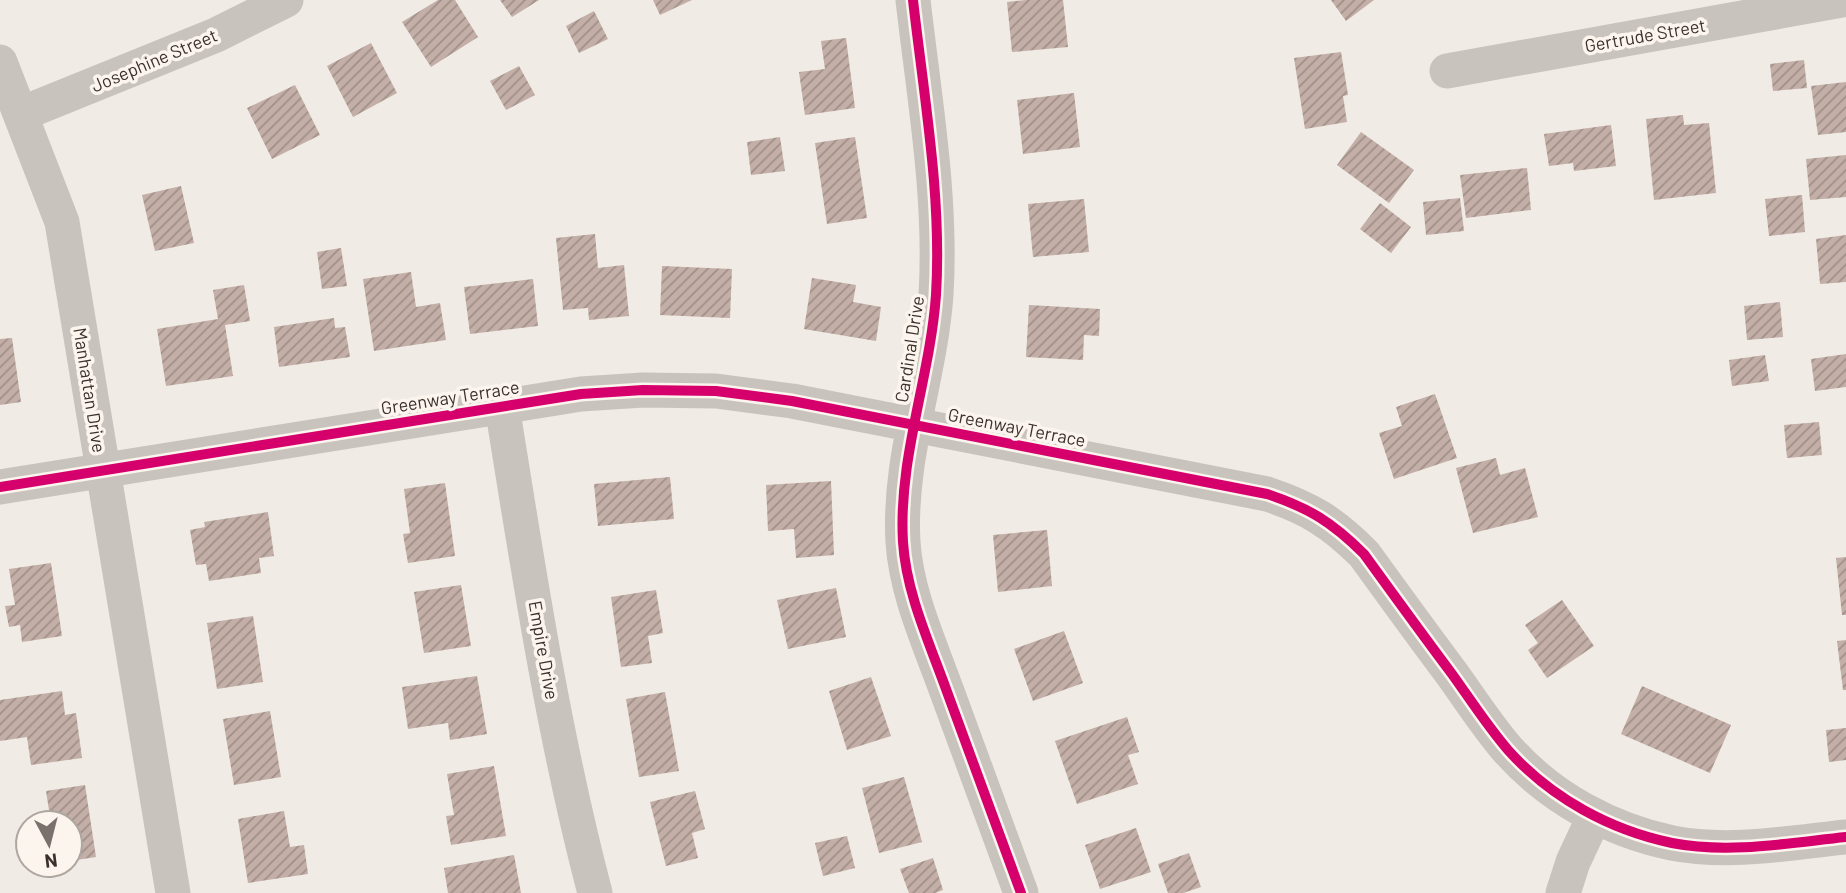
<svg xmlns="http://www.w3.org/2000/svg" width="1846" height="893" viewBox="0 0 1846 893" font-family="Barlow,sans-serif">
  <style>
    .building { fill: url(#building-hatch) }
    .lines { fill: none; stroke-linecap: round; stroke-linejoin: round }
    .minor { stroke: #c9c3be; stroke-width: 35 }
    .cycleway-casing { stroke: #fbf5ee; stroke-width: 15 }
    .cycleway { stroke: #d6006c; stroke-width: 10 }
    .labels { text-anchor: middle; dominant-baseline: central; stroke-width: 7; stroke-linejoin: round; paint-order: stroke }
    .street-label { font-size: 18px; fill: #3b302b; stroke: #fbf5ee }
  </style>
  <defs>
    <pattern id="building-hatch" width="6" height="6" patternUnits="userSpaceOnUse" patternTransform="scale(1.75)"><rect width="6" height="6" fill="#c3afa7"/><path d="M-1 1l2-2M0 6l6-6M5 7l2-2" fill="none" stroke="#a08f88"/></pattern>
  </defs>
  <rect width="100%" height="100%" fill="#f0ebe5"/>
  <path class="building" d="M438 0H455L478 37 431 67 402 22Z
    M500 0H539L512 17Z
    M653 0H692L660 15Z
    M1026 0H1063L1068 47 1012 52 1007 2Z
    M1331 0H1374L1346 21Z
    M594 11 608 39 579 53 566 26Z
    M846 38 855 108 805 115 799 72 825 69 821 41Z
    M371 43 397 93 353 117 327 66Z
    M1341 52 1348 95 1343 96 1347 122 1305 129 1294 58Z
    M1804 60 1807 88 1773 91 1770 64Z
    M519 66 535 95 506 110 490 81Z
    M1846 82V132L1818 135 1811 86Z
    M295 85 320 135 272 159 247 108Z
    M1074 93 1080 147 1023 154 1017 100Z
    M1683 115 1684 125 1709 123 1716 193 1654 200 1646 119Z
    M1611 125 1616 166 1574 171 1573 163 1549 166 1544 134Z
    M1361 132 1414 170 1389 203 1337 165Z
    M780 137 785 171 751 175 747 142Z
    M855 137 867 218 827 224 815 143Z
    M1846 155V197L1810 200 1806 159Z
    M1527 168 1531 210 1466 218 1460 175Z
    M181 186 194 243 155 251 142 195Z
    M1802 195 1805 232 1769 236 1765 199Z
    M1460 198 1464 231 1426 235 1423 202Z
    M1084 199 1089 252 1033 257 1028 204Z
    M1380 203 1411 227 1391 253 1360 229Z
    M595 234 598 268 624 265 629 316 589 320 588 308 563 310 556 238Z
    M1846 235V282L1820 284 1816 239Z
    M341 248 347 286 322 289 317 252Z
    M662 266 732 269 730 318 660 315Z
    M411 272 416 307 440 303 446 340 374 351 363 279Z
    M812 278 856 285 853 302 881 307 876 341 804 329Z
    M533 279 538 326 470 334 464 287Z
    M244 285 250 321 225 325 233 376 166 386 157 329 218 319 213 290Z
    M1780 302 1783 337 1747 340 1744 306Z
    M1029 305 1100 309 1099 336 1084 335 1083 360 1026 357Z
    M334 318 335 328 345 327 350 357 279 367 274 327Z
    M12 338 21 402 0 405V339Z
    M1846 354V387L1815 391 1811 359Z
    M1765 355 1769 381 1732 386 1729 360Z
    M1435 394 1457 458 1394 479 1379 433 1402 426 1396 407Z
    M1819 422 1822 455 1787 458 1784 425Z
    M1496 458 1500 475 1525 468 1538 517 1473 533 1456 468Z
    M670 477 674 519 598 526 594 484Z
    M831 481 834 555 796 558 794 529 768 531 766 485Z
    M445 483 455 556 408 563 403 534 410 533 404 489Z
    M268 512 274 556 259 558 261 573 209 581 206 564 196 565 190 530 205 527 204 522Z
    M1047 530 1052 586 998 592 993 535Z
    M1846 557V615H1842L1836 558Z
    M51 563 62 636 22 642 20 625 9 627 5 606 15 605 9 569Z
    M461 585 471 646 424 653 414 592Z
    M836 588 846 637 788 649 777 600Z
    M656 590 663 633 648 636 652 663 621 667 611 597Z
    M1562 600 1594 646 1547 678 1528 650 1538 643 1525 625Z
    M253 616 263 682 217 689 207 623Z
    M1064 631 1083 683 1033 701 1014 649Z
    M1846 640V690H1843L1837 641Z
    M477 676 487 734 450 740 448 723 408 729 402 687Z
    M871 677 891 736 847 750 829 691Z
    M1642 686 1731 725 1710 773 1621 734Z
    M62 691 65 715 76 713 82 758 31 765 27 737 0 741V700Z
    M665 692 679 771 639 777 626 699Z
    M270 711 281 777 234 785 223 719Z
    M1127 717 1139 752 1128 755 1138 784 1077 804 1055 741Z
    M1846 728V760L1829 762 1826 730Z
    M494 766 506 836 451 845 446 816 454 815 447 774Z
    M904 777 922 842 879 853 862 788Z
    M85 785 96 857 70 861V823H51L46 791Z
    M695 791 705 829 692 833 698 858 666 866 650 802Z
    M284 811 290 847 304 845 308 874 248 883 238 819Z
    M1136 828 1151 872 1100 889 1085 845Z
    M847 836 855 868 823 876 815 843Z
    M1189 853 1201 887 1183 893H1168L1158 864Z
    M514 855 521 893H448L444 868Z
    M933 858 943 890 935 893H909L900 869Z"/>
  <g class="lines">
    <path class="minor" d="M913 0C924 97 942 197 936 295 930 378 898 458 903 542 906 592 929 642 946 689 971 757 996 825 1021 893
      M0 62 62 222 173 893
      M1447 71 1842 0
      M21 114 216 35 286 0
      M502 406C528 568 553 733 595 893
      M0 487 581 394 643 390 716 391 792 401 1267 494C1309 508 1332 522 1364 554 1393 594 1422 634 1452 674 1470 699 1488 727 1508 750 1551 798 1610 830 1672 843 1729 854 1789 843 1846 837
      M1563 893 1573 862 1594 817"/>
    <defs>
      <path id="cycleway" d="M913 0C924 97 942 197 936 295 930 378 898 458 903 542 906 592 929 642 946 689 971 757 996 825 1021 893
        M0 487 581 394 643 390 716 391 792 401 1267 494C1309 508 1332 522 1364 554 1393 594 1422 634 1452 674 1470 699 1488 727 1508 750 1551 798 1610 830 1672 843 1729 854 1789 843 1846 837"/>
    </defs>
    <use href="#cycleway" class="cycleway-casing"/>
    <use href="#cycleway" class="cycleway"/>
  </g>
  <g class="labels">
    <g class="street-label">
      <text transform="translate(1645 35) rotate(-10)">Gertrude Street</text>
      <text transform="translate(154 60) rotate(-23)">Josephine Street</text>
      <text transform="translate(909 349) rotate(-81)">Cardinal Drive</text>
      <text transform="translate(90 390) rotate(81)">Manhattan Drive</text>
      <text transform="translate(450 397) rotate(-9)">Greenway Terrace</text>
      <text transform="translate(1017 427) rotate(11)">Greenway Terrace</text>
      <text transform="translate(544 650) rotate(80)">Empire Drive</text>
    </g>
  </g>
  <g transform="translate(49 844) rotate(173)"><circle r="33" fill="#fbf5ee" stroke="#aea6a0" stroke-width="2"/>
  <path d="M0-5L12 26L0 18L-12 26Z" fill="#7a716c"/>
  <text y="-10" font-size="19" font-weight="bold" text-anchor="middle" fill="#3b302b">N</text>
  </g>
</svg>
